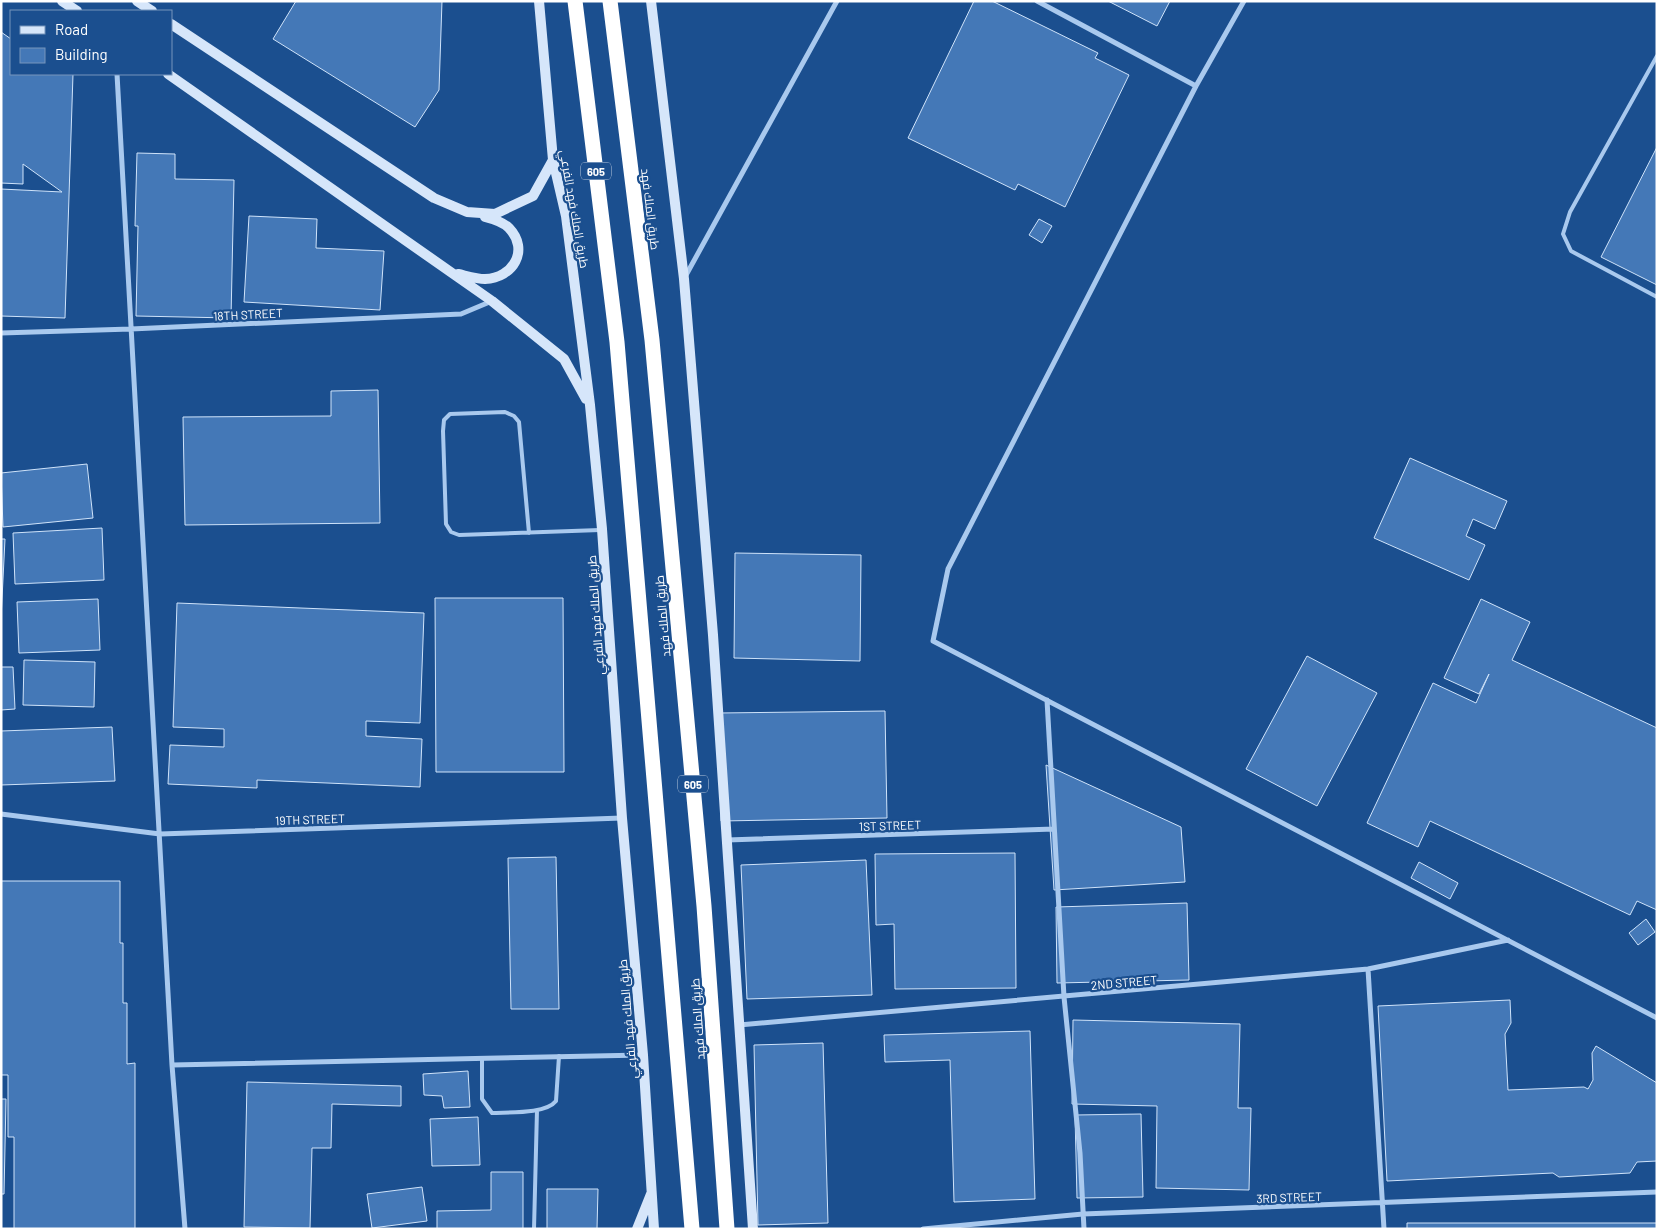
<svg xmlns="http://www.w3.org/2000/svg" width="1658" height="1230" viewBox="0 0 1658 1230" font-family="Barlow,Cairo,sans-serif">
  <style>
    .building { fill: #4478b7; stroke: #cfe3fa }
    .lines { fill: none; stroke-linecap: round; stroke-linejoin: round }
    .lane { stroke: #a9c9ee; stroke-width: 4 }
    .street { stroke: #a9c9ee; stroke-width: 5 }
    .secondary { stroke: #d6e6fa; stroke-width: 10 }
    .highway { stroke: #fff; stroke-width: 15 }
    .labels { text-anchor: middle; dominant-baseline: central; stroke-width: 4.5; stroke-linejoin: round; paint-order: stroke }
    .shield { fill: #1b4f8f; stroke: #bbcadd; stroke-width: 1 }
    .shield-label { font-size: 11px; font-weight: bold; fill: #fff }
    .street-label { font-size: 12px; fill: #fff; stroke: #1b4f8f }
  </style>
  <rect width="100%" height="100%" fill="#1b4f8f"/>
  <path class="building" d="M296 1H442L439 90 415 127 273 39Z
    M974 1H992L1098 53 1095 58 1129 75 1065 207 1018 184 1015 190 908 138Z
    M1108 1H1170L1157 26Z
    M1 32 11 39V74H73L65 318 1 316V189L62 192 23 164V184L1 183Z
    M1657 147V285L1601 257Z
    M137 153 175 154V179L234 180 231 318 136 316 138 226H135Z
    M249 216 317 219 316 248 384 251 380 310 244 302Z
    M1039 219 1052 226 1042 243 1029 235Z
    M378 390 380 523 185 525 183 417 331 416V391Z
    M1410 458 1507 501 1495 529 1473 519 1466 536 1485 545 1469 580 1374 538Z
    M87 464 93 518 3 527 1 473Z
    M102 528 104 580 15 584 13 533Z
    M1 539H5L1 619Z
    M735 553 861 555 860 661 734 658Z
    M435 598H563L564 772H436Z
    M98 599 100 650 19 653 17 602Z
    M1481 599 1530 622 1512 660 1657 728V910L1637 901 1630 915 1430 821 1418 847 1367 823 1433 683 1476 703 1489 674 1479 694 1444 678Z
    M177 603 424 613 420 723 366 721V736L422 739 420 787 257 780V788L168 784 170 745 224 747V729L173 727Z
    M1307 656 1377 693 1317 806 1246 769Z
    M24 660 95 662 94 707 23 705Z
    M1 667H13L15 709 1 710Z
    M885 711 887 818 721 821 719 713Z
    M112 727 115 781 1 785V731Z
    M1046 765 1181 827 1185 882 1054 890Z
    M1015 853 1016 988 895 989 894 924 876 925 875 854Z
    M556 857 559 1009H511L508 858Z
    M866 860 872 995 747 999 741 865Z
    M1419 862 1458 883 1450 899 1411 878Z
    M1 881H120V943H123V1003H127V1064L135 1063V1229H14V1137H8V1075H1Z
    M1187 903 1189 980 1057 983 1056 907Z
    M1646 919 1655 932 1638 945 1629 933Z
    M1510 1000 1511 1023 1505 1034 1508 1090 1584 1087 1588 1089 1593 1080 1592 1053 1596 1046 1657 1083V1161L1637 1162 1630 1173 1559 1177 1553 1173 1387 1181 1378 1006Z
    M1073 1020 1240 1024 1238 1108H1251L1249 1190 1156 1188 1157 1106 1072 1104Z
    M1030 1031 1035 1199 954 1202 950 1060 885 1062 884 1035Z
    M823 1043 828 1223 758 1225 754 1045Z
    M468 1071 470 1107 444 1108 442 1096 424 1095 423 1074Z
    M247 1082 401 1086V1106L332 1104 331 1148H312L310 1228 244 1227Z
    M1 1099H6L4 1194H1Z
    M1141 1114 1143 1197 1077 1198 1075 1115Z
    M478 1117 480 1165 432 1166 430 1119Z
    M491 1172H523V1229H437V1211L491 1210Z
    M422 1187 427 1221 372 1228 367 1194Z
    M547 1189H598L597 1229H547Z
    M1407 1223H1657V1229H1407Z"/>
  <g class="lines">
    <path class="lane" d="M1657 56 1570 212 1563 234 1571 251 1657 297
      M529 533 519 422 514 416 505 412 450 414 444 420 443 431 446 524 451 532 459 535 600 530
      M482 1058V1099L492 1113C509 1112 546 1114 556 1101L559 1056
      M534 1229 537 1110"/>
    <path class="street" d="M1037 1 1196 86
      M1244 1 1196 86 948 569 933 641 1657 1018
      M117 74 172 1065 185 1229
      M685 277 837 1
      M1 333 131 329 461 314 492 301
      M1047 700 1064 997 1080 1153 1084 1229
      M1 814 160 834 622 818
      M727 840 1054 829
      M1368 969 1384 1229
      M739 1025 1368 969 1508 940
      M172 1065 643 1055
      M923 1229 1083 1214 1657 1192"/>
    <path class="secondary" d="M62 1 77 11
      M137 1 152 11
      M539 1 553 160 566 216 590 405 602 529 622 818 643 1055 654 1229
      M651 1 684 279 713 635 753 1229
      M171 24 434 198 467 212 495 214 533 196 553 160
      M168 74 492 301 564 359 586 399
      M458 274C467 276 477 279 485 279 513 278 530 250 509 228 503 222 493 219 485 217
      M637 1229 651 1194"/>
    <path class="highway" d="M575 1 617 342 692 1229
      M610 1 652 340 704 906 727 1229"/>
  </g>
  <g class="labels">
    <g class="shield">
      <rect x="581" y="162.5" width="30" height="17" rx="4"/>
      <rect x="678" y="775.5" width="30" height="17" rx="4"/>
    </g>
    <g class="shield-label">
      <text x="596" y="171">605</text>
      <text x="693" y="784">605</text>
    </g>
    <g class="street-label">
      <text transform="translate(575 209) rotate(80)">طريق الملك فهد الفرعي</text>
      <text transform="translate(651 209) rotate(83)">طريق الملك فهد</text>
      <text transform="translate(248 314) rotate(-3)">18TH STREET</text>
      <text transform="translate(595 615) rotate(-94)">طريق الملك فهد الفرعي</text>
      <text transform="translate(662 616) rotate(-95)">طريق الملك فهد</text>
      <text transform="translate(310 819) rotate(-2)">19TH STREET</text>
      <text transform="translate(890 825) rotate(-2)">1ST STREET</text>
      <text transform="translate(1124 982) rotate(-5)">2ND STREET</text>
      <text transform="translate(627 1019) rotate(-95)">طريق الملك فهد الفرعي</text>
      <text transform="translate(697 1019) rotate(-94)">طريق الملك فهد</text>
      <text transform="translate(1289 1197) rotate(-2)">3RD STREET</text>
    </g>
  </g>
  <rect width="1658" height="1230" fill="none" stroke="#ffffff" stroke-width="5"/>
  <rect x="10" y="10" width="162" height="65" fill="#1b4f8f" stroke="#7695bc"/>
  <rect x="20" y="26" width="25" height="8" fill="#d6e6fa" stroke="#7695bc"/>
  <text x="55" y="35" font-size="15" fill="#ffffff">Road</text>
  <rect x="20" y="48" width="25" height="15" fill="#4478b7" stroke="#7695bc"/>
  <text x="55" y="60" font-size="15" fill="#ffffff">Building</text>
</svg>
